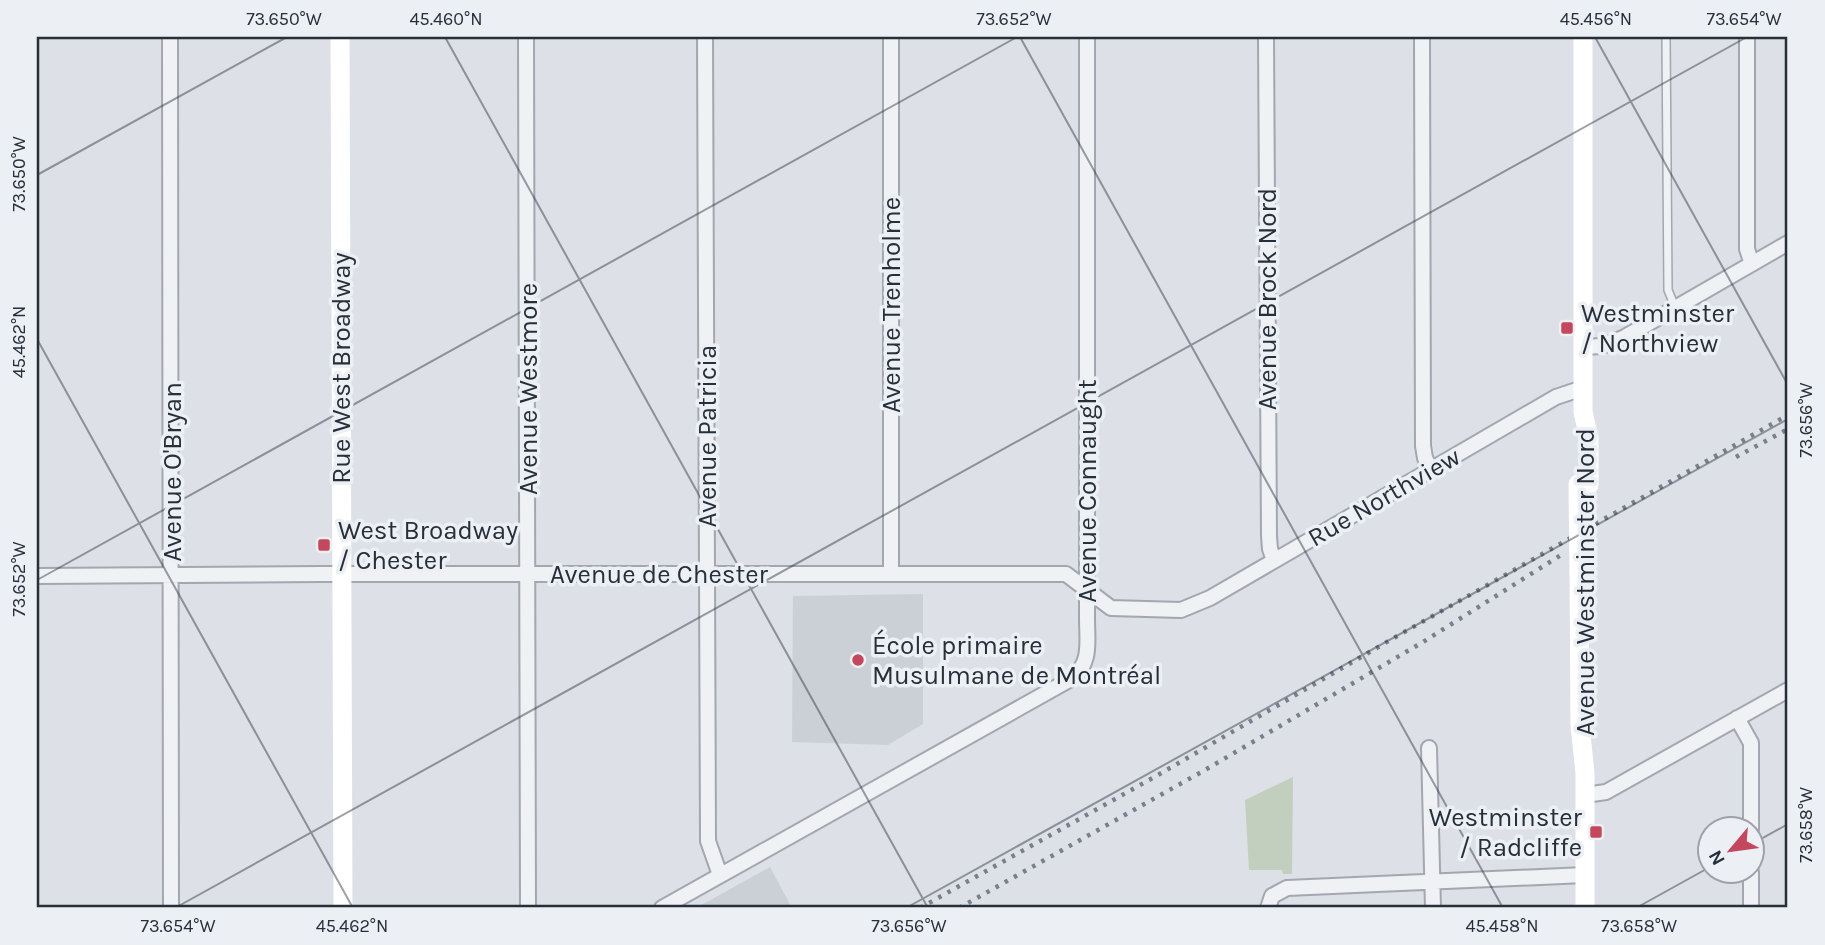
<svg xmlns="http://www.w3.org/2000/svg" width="1825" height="945" viewBox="0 0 1825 945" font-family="Karla,sans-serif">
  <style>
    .built { fill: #cbd0d7 }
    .green { fill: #c3cfbe }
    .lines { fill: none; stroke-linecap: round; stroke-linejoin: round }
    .lane-casing { stroke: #a3a7af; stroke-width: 10 }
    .street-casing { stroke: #a3a7af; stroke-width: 18 }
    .lane { stroke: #eff1f4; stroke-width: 7 }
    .street { stroke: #eff1f4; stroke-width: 14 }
    .secondary { stroke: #fff; stroke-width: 19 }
    .rail { stroke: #77808e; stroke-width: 4.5; stroke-dasharray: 3.5 7; stroke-linecap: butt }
    .secondary-bridge { stroke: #fff; stroke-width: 19 }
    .ticks { fill: none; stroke: #272f3b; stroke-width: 2; stroke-opacity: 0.45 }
    .poi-dot { fill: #c4485d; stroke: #eceff4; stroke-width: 2.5 }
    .labels { text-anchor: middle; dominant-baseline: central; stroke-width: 7; stroke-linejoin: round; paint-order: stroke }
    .street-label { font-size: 26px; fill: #272f3b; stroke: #eceff4 }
    .poi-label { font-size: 26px; fill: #272f3b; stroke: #eceff4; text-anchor: start }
    .neatline { fill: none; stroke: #272f3b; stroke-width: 2.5 }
    .ticks-label { font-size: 18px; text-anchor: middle; fill: #272f3b }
  </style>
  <rect width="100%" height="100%" fill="#dde0e6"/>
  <path class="built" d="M923 594V724L888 745 792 742 793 596Z
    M770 867 792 908H696Z"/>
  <path class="green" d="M1293 777 1292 874H1283L1282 870H1249L1245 800Z"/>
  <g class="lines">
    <defs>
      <path id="lane" d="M1666 37 1668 290 1675 307"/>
      <path id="street" d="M170 37 171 908
        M526 37 528 908
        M705 37 708 841 720 875
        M891 37V574
        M1266 37 1269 536 1270 549 1274 560
        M1422 37 1423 446 1425 458 1431 470
        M1747 37V249L1752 264
        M1583 347 1602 346 1623 338 1788 243
        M37 576 322 574H1066L1111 608 1181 610 1210 598 1556 397 1583 388
        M1737 718 1751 743V830
        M1429 748 1433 908
        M1585 795 1606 792 1788 690
        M1751 872V908
        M662 908 1071 679C1092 664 1087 641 1087 619V37
        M1268 908 1272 896 1287 888 1585 875"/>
    </defs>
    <use href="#lane" class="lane-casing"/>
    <use href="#street" class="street-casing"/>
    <use href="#lane" class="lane"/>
    <use href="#street" class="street"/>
    <path class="secondary" d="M340 37 343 908
      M1583 37V412L1589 438V485
      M1579 573 1580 725 1585 773V908"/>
    <path class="rail" d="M1736 457 1788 429
      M920 908 1158 775 1392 639 1788 415
      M959 908 1205 770 1423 642 1561 555"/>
    <path class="secondary-bridge" d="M1578 484 1579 573"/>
  </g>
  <path class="ticks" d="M445 37 928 908M1020 37 1503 908M1595 37 1788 385M37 175 287 37M37 339 353 908M37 580 1017 37M1752 844 1788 824M175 908 1747 37M906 908 1788 419M1636 908 1710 867"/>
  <g class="poi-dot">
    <rect x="1560" y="321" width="14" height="14" rx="3.5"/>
    <rect x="317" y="538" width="14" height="14" rx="3.5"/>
    <circle cx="858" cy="660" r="7"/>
    <rect x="1589" y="825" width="14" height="14" rx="3.5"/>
  </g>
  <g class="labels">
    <g class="street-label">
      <text transform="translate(1267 299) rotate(-90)">Avenue Brock Nord</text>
      <text transform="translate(891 305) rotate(-90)">Avenue Trenholme</text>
      <text transform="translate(341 368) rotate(-90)">Rue West Broadway</text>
      <text transform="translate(528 389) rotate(-90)">Avenue Westmore</text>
      <text transform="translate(707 436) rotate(-90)">Avenue Patricia</text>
      <text transform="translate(172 472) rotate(-90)">Avenue O'Bryan</text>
      <text transform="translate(1087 491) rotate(-90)">Avenue Connaught</text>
      <text transform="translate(1384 497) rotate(-30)">Rue Northview</text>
      <text x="659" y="574">Avenue de Chester</text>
      <text transform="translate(1585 582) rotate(-90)">Avenue Westminster Nord</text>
    </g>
    <g class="poi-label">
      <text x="1581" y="313">Westminster<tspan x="1581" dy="30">/ Northview</tspan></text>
      <text x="338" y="530">West Broadway<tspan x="338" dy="30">/ Chester</tspan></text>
      <text x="872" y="645">École primaire<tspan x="872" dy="30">Musulmane de Montréal</tspan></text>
      <text x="1582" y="817" text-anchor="end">Westminster<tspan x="1582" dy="30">/ Radcliffe</tspan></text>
    </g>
  </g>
  <rect width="1825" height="945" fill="none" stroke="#eceff4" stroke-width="77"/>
  <g transform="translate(1731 850) rotate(241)"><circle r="33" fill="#eceff4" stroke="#9da2aa" stroke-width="2"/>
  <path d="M0-5L12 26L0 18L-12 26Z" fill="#c4485d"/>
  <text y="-10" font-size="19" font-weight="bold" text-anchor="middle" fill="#272f3b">N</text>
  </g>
  <rect x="38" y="38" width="1748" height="868" class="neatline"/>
  <g class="ticks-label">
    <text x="284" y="25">73.650°W</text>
    <text x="446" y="25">45.460°N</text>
    <text x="1014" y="25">73.652°W</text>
    <text x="1596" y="25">45.456°N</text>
    <text x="1744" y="25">73.654°W</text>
    <text transform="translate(19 174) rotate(-90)" y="6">73.650°W</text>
    <text transform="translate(19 342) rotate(-90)" y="6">45.462°N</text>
    <text transform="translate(1806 420) rotate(-90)" y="6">73.656°W</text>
    <text transform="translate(19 579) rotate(-90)" y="6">73.652°W</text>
    <text transform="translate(1806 825) rotate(-90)" y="6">73.658°W</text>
    <text x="178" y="932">73.654°W</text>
    <text x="352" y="932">45.462°N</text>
    <text x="909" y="932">73.656°W</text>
    <text x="1502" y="932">45.458°N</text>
    <text x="1639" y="932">73.658°W</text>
  </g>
</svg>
